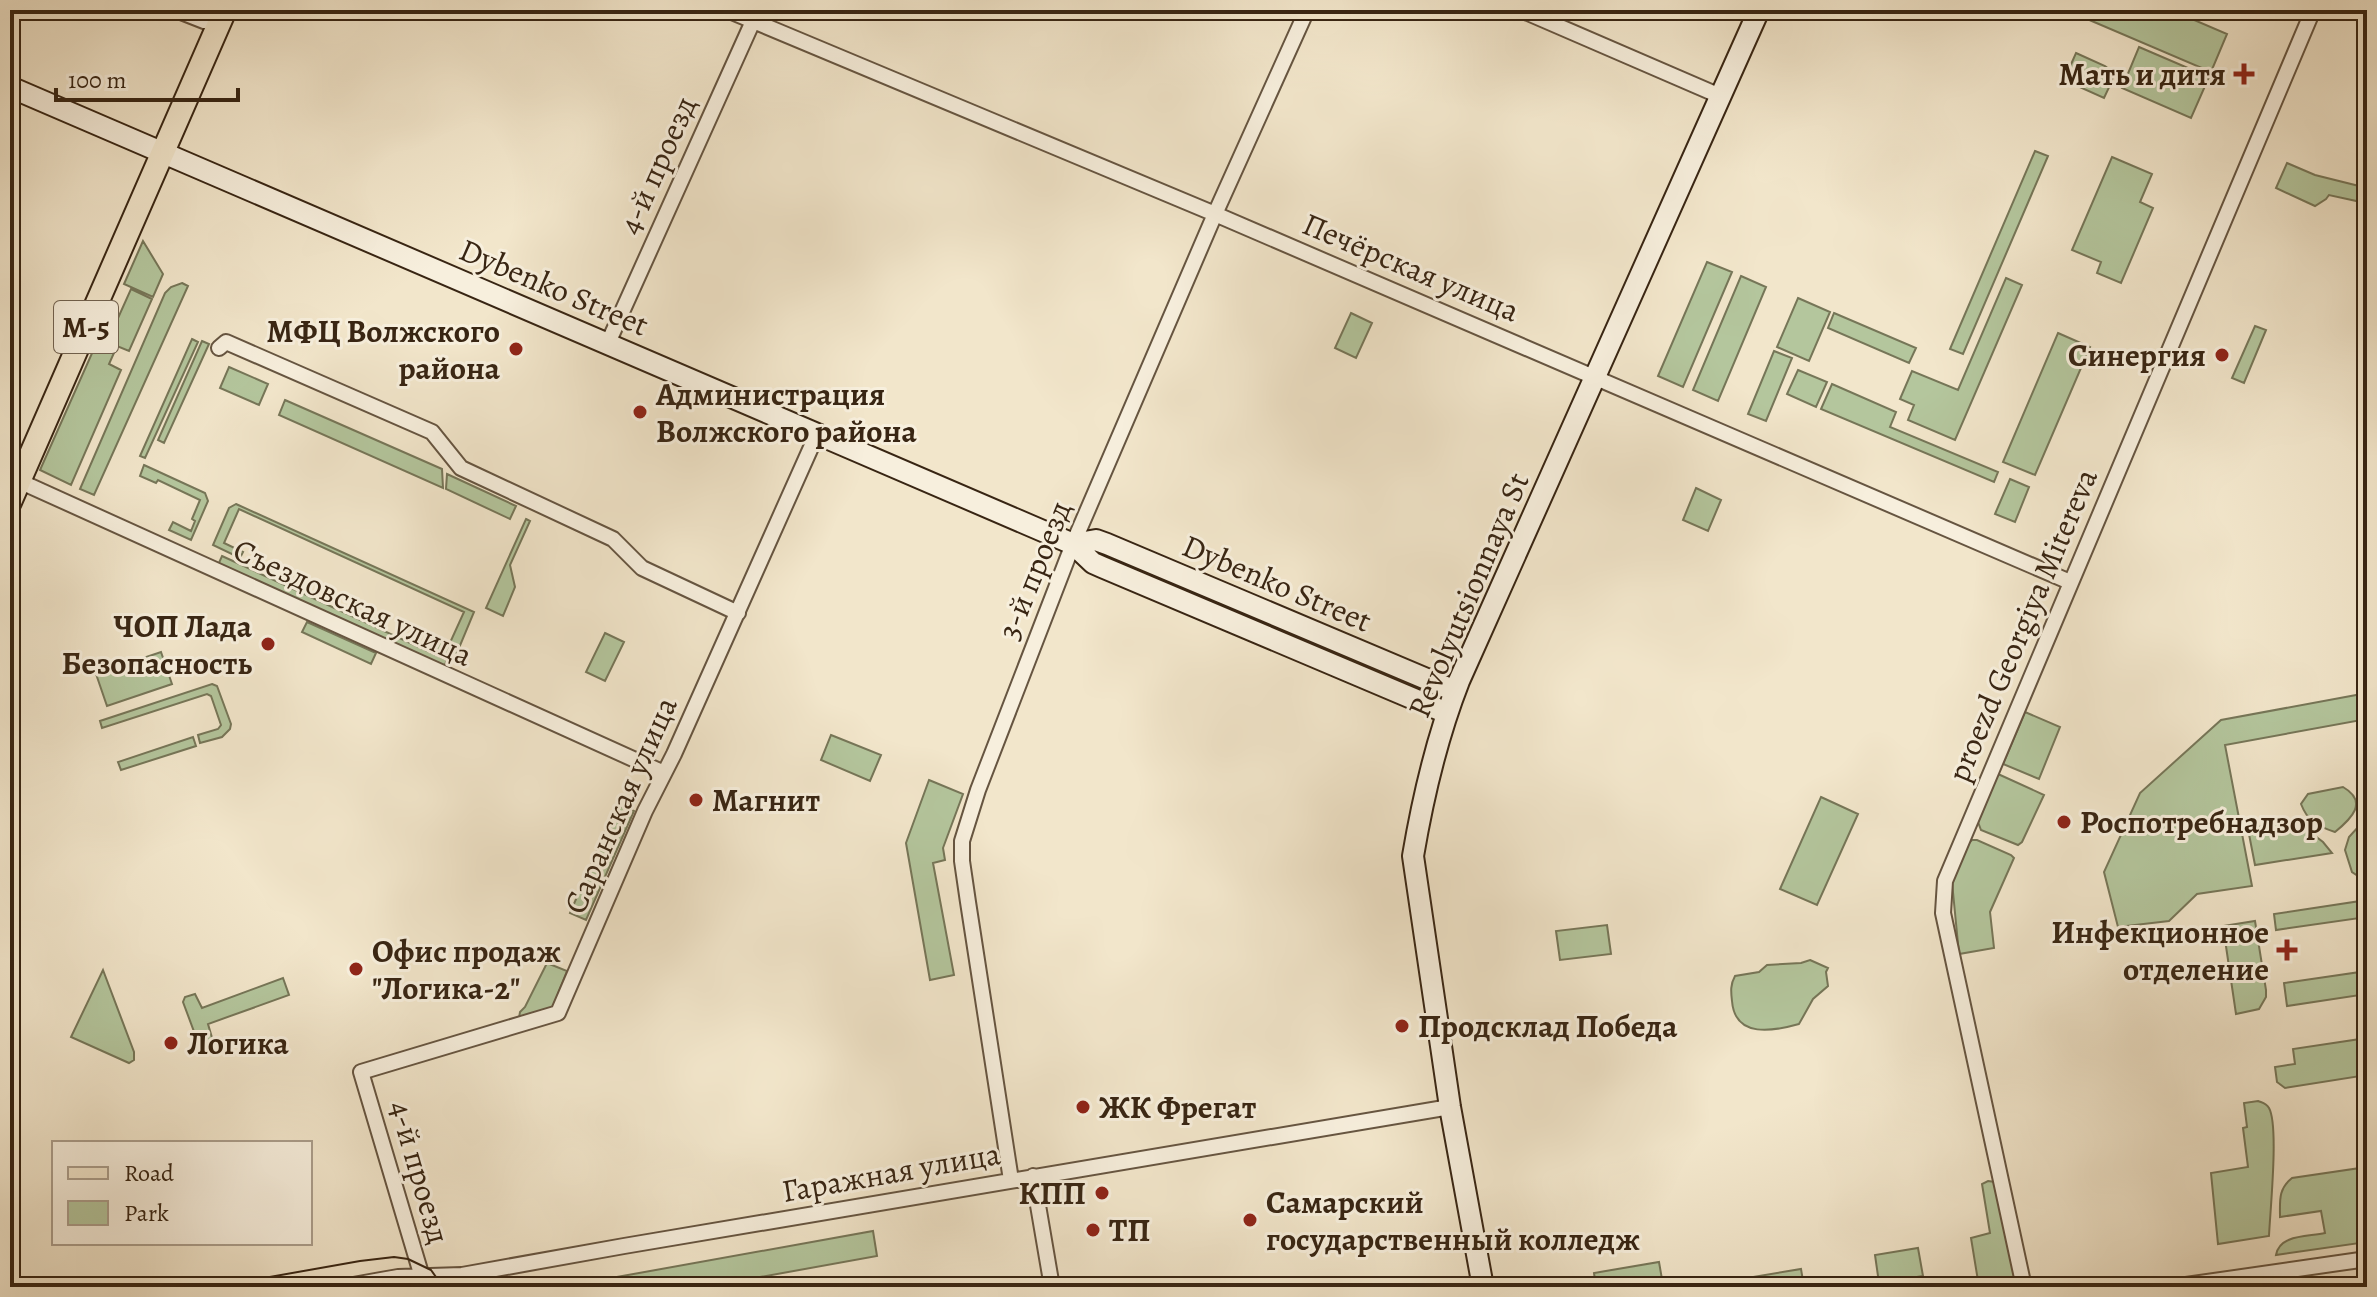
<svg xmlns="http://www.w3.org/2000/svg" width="2377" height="1297" viewBox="0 0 2377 1297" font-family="Alegreya,serif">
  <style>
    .green { fill: #b4c69d; stroke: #767658; stroke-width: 2 }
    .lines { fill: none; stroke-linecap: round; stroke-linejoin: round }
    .street-casing { stroke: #665541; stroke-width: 18 }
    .secondary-casing { stroke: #382513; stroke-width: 24 }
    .primary-casing { stroke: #382513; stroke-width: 26 }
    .street { stroke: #f7efdd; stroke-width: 14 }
    .secondary { stroke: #f7efdd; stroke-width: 20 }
    .primary { stroke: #f2e6cb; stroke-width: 22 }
    .tram { stroke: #382513; stroke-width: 2 }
    .poi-dot { fill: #8f2418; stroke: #f7efdd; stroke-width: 3 }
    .labels { text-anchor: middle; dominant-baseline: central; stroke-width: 6; stroke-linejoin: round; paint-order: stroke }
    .shield { fill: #f7efdd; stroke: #716250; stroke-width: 2 }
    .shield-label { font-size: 30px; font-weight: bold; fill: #382513 }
    .poi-label { font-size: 32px; font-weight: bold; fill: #382513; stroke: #f7efdd; text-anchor: start }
    .street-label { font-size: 32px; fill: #382513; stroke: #f7efdd }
  </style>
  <rect width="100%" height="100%" fill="#f2e6cb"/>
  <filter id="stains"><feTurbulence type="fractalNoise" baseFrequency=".0025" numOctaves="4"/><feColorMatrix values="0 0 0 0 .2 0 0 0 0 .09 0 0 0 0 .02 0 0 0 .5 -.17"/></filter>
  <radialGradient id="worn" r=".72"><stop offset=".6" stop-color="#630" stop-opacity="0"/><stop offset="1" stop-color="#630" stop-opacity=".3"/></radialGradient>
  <path class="green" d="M2066 10H2171L2227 34 2211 72Z
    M2139 47 2209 77 2191 118 2122 88Z
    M2076 53 2105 66 2113 72 2112 81 2104 98 2064 80Z
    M2035 151 2048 156 1963 354 1950 349Z
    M2112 157 2152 174 2140 202 2153 208 2121 283 2097 273 2101 262 2072 250Z
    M2287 163 2315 175 2367 188 2361 202 2329 195 2326 199 2315 206 2276 188Z
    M143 241 163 274 153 297 124 284Z
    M1707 262 1732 272 1683 387 1658 376Z
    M1741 276 1766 287 1718 401 1693 390Z
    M2006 278 2022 285 1955 440 1908 420 1914 405 1900 399 1912 371 1958 390Z
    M182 283 188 286 94 495 80 489 165 293 171 287Z
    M131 289 152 299 129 351 117 346 109 364 121 370 71 485 40 470 105 324 114 327Z
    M1798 298 1830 312 1809 361 1777 347Z
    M1351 313 1372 323 1356 358 1335 348Z
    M1834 313 1916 348 1909 363 1828 328Z
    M2255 326 2266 330 2244 383 2232 378Z
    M2058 333 2090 347 2035 475 2003 462Z
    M192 339 198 342 145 458 140 456Z
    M202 341 209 344 164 443 158 440Z
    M1774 351 1792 358 1766 421 1748 414Z
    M229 367 268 384 259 405 220 388Z
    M1798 370 1827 382 1816 407 1787 394Z
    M1832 384 1896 412 1890 427 1998 472 1994 482 1821 409Z
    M285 400 442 469 443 488 279 415Z
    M144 465 205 493 208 501 191 540 169 530 173 522 191 531 195 521 192 519 200 500 158 480 156 483 140 476Z
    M447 474 516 506 510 519 446 489Z
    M2010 479 2029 487 2015 522 1995 514Z
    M1696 488 1721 500 1708 531 1683 520Z
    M236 504 474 612 454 660 429 649 434 639 449 645 464 612 239 509 224 543 243 552 240 558 213 545 229 508Z
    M526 519 530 521 510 565 515 587 503 616 486 608Z
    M1098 548 1418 683V687L1416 689 1098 557 1095 551Z
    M222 556 447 660 442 672 218 565Z
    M307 622 376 653 371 664 302 632Z
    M605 633 624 642 605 681 586 672Z
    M161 652 172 684 107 706 96 674Z
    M212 684 217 686 231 724 230 729 222 737 200 743 198 735 218 729 221 725 211 696 207 694 102 728 100 721Z
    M2367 693V719L2225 745 2252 886 2197 894 2169 921 2118 927 2104 872 2140 793 2221 720Z
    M2025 712 2060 727 2039 779 2003 764Z
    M831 735 881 755 870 781 821 760Z
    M193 737 196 746 121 770 118 762Z
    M1998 774 2044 795 2022 842 2018 845 1981 830 1978 822Z
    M929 780 963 794 943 848 945 860 933 863 954 975 930 980 906 843Z
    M2343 787C2369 802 2351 819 2335 832 2317 826 2308 822 2301 804L2308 794Z
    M1821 797 1858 814 1817 905 1780 889Z
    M617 804 634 811 586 920 570 913Z
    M2367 805V879L2364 880 2352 872 2345 850 2349 837 2360 825Z
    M2294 820 2323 842 2332 853 2255 865 2248 829Z
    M1972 840H1977L2011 855 2014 858 1990 912 1994 948 1959 954 1952 882 1969 843Z
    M2367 900V917L2276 930 2274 914Z
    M2255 921 2266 990V997L2259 1009 2236 1014 2223 926Z
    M1607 925 1611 954 1560 960 1556 931Z
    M1810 960 1828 968 1826 972 1828 986 1813 999 1799 1024C1774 1031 1735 1039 1732 1001 1731 992 1730 985 1735 976L1759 972 1767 965 1801 963Z
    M547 963 567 971 552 1009 519 1018 520 1012 525 1007Z
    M103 970 134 1052V1060L129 1063 71 1037Z
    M2367 971V994L2287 1006 2284 983Z
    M283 978 289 995 208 1024 213 1041 199 1045 183 1002 185 997 195 994 202 1008Z
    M2367 1038V1075L2285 1088 2277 1082 2275 1067 2295 1064 2293 1049Z
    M2258 1101C2263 1103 2266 1103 2269 1108 2279 1126 2270 1212 2269 1236L2218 1244 2211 1173 2248 1167 2243 1128 2247 1127 2244 1103Z
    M2367 1167V1242L2276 1255C2280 1234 2308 1237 2325 1233L2321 1211 2280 1217C2280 1201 2278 1189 2292 1178Z
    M1988 1181 1995 1182 2018 1287H1979L1971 1238 1990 1233 1982 1184Z
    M873 1231 877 1256 705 1287H561Z
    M1918 1248 1923 1276 1879 1283 1875 1255Z
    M1659 1262 1663 1285 1596 1287 1594 1273Z
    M1801 1269 1804 1287H1718L1717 1283Z"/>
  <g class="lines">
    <defs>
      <path id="street" d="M176 10 204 21
        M727 10 1215 214 2070 582
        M1521 10 1720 96
        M608 343 758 10
        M219 348 226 342 432 432 461 468 613 539 642 568 738 613
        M19 481 664 773
        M1033 1176 1052 1287
        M1011 1180 968 902 962 861V841L978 790 1073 544 1215 214 1307 10
        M342 1287 398 1277 462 1275 624 1246 1450 1107
        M425 1287 361 1072 558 1013 645 811 674 754 817 434
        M2024 1287 1943 913 1945 881 2313 10
        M2172 1287 2367 1259"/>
      <path id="secondary" d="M10 87 1073 544 1093 563 1102 567 1447 713
        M1073 544 1096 540 1107 544 1455 691
        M1483 1287 1450 1107 1413 856C1423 797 1437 737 1459 681L1759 10"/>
      <path id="primary" d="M10 502 225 10"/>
    </defs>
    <use href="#street" class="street-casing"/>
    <use href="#secondary" class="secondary-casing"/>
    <use href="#primary" class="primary-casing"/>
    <use href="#street" class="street"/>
    <use href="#secondary" class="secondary"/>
    <use href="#primary" class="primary"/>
    <path class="tram" d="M213 1287 360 1261 394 1257 408 1259 431 1270 443 1287"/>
  </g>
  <g class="poi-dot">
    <path d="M2240 62h8v8h8v8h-8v8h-8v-8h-8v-8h8z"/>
    <circle cx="516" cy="349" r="8"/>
    <circle cx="2222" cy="355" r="8"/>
    <circle cx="640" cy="412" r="8"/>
    <circle cx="268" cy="644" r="8"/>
    <circle cx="696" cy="800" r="8"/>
    <circle cx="2064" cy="822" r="8"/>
    <path d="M2283 938h8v8h8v8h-8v8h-8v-8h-8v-8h8z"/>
    <circle cx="356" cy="969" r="8"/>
    <circle cx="1402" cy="1026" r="8"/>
    <circle cx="171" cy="1043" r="8"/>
    <circle cx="1083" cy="1107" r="8"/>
    <circle cx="1102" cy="1193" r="8"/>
    <circle cx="1250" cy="1220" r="8"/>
    <circle cx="1093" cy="1230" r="8"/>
  </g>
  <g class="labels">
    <rect class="shield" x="54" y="301" width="64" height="52" rx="6"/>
    <g class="shield-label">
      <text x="86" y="327">М-5</text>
    </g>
    <g class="poi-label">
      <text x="2226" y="74" text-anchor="end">Мать и дитя</text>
      <text x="500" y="331" text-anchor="end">МФЦ Волжского<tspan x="500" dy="37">района</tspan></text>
      <text x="2206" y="355" text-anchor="end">Синергия</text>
      <text x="656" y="394">Администрация<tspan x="656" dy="37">Волжского района</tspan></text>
      <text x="252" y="626" text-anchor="end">ЧОП Лада<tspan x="252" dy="37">Безопасность</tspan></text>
      <text x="712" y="800">Магнит</text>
      <text x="2080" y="822">Роспотребнадзор</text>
      <text x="2269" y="932" text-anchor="end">Инфекционное<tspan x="2269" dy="37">отделение</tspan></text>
      <text x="372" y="951">Офис продаж<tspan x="372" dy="37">"Логика-2"</tspan></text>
      <text x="1418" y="1026">Продсклад Победа</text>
      <text x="187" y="1043">Логика</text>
      <text x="1099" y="1107">ЖК Фрегат</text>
      <text x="1086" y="1193" text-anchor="end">КПП</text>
      <text x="1266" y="1202">Самарский<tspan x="1266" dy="37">государственный колледж</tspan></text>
      <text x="1109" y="1230">ТП</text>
    </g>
    <g class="street-label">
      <text transform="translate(657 165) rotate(-66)">4-й проезд</text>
      <text transform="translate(1411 267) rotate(23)">Печёрская улица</text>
      <text transform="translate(554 287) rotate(23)">Dybenko Street</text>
      <text transform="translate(1034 570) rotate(-68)">3-й проезд</text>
      <text transform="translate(1277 583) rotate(23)">Dybenko Street</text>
      <text transform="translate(1468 595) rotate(-67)">Revolyutsionnaya St</text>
      <text transform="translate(353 602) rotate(25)">Съездовская улица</text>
      <text transform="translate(2022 625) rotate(-67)">proezd Georgiya Mitereva</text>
      <text transform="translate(620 805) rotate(-66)">Саранская улица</text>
      <text transform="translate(420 1172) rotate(74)">4-й проезд</text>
      <text transform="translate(891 1172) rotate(-10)">Гаражная улица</text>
    </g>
  </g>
  <rect width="2377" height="1297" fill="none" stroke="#f2e6cb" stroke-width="40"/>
  <rect x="12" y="12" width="2353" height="1273" fill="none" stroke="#382513" stroke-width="4"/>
  <rect x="20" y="20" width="2337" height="1257" fill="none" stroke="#382513" stroke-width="2"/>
  <rect x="52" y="1141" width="260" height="104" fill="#f7efdd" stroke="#ab9e8c" stroke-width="2"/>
  <rect x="68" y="1167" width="40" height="12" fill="#f2e6cb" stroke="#ab9e8c" stroke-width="2"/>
  <text x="124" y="1181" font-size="24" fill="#382513">Road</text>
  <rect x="68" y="1201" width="40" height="24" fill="#b4c69d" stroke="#ab9e8c" stroke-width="2"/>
  <text x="124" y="1221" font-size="24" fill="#382513">Park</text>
  <path d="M56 88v12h182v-12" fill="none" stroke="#382513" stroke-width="4"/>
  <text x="68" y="88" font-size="24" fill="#382513" stroke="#f7efdd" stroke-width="6" paint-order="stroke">100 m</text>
  <rect width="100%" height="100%" filter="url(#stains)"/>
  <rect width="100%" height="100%" fill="url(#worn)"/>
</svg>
